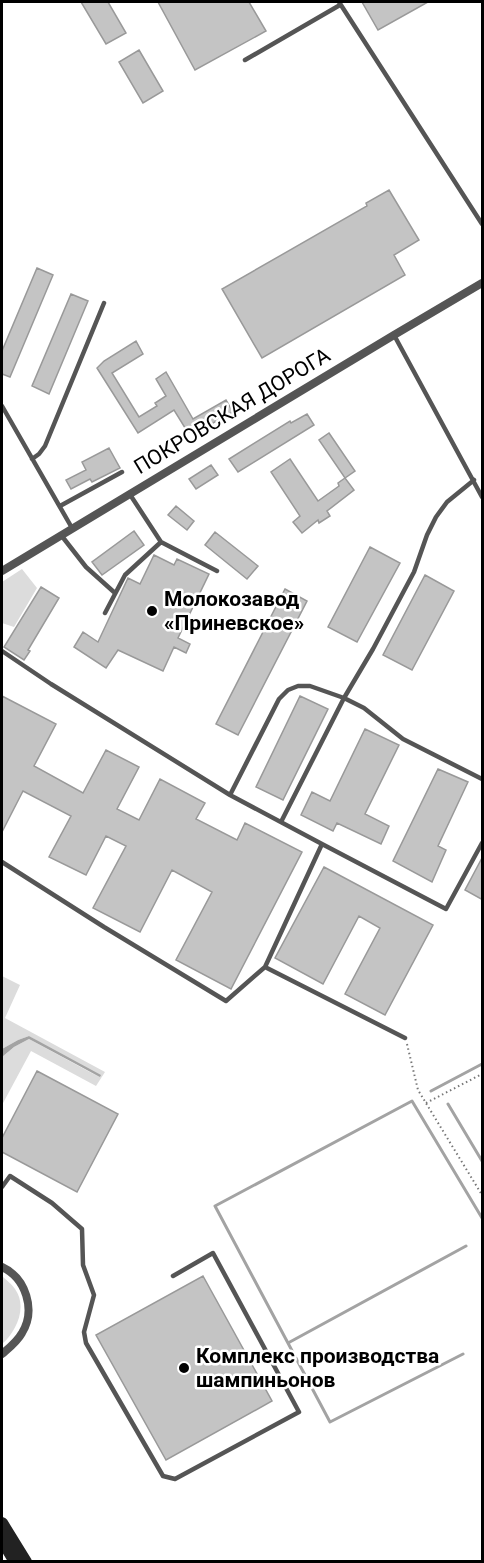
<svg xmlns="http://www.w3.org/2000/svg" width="484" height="1563" viewBox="0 0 484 1563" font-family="Roboto,sans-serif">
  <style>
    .green { fill: #dcdcdc }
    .water { fill: #a3a3a3 }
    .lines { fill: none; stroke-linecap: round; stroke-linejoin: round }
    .stream { stroke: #a3a3a3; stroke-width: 3 }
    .building { fill: #c4c4c4; stroke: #999; stroke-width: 1.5 }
    .path { stroke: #777; stroke-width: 2; stroke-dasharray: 1.5 3; stroke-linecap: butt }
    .lane { stroke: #555; stroke-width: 4.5 }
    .street { stroke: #555; stroke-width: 8 }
    .secondary { stroke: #222; stroke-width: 12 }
    .poi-dot { fill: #000; stroke: #fff; stroke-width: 2 }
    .labels { text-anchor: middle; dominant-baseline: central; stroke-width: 5; stroke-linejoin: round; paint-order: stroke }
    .street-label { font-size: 21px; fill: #000; stroke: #fff }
    .poi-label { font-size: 21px; font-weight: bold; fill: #000; stroke: #fff; text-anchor: start }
  </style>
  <rect width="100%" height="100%" fill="#fff"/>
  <path class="green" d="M22 569 37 588 14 627 2 623V582Z
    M2 976 20 985 5 1018 105 1072 96 1086 31 1051 2 1105V1057L14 1047 29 1039 99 1077 29 1036 18 1040 2 1049Z
    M2 1276C6 1280 12 1284 15 1289 28 1307 16 1332 2 1344Z"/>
  <path class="water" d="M29 1036 101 1075 100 1077 29 1039 14 1047 2 1057V1049L18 1040Z"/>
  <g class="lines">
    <path class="stream" d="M431 1091 482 1064
      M448 1104 482 1161
      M288 1343 466 1246
      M463 1354 330 1422 215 1206 412 1101 482 1218"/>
  </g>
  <path class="building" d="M81 2H108L126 33 106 44Z
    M158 2H249L266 31 195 70Z
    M362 2H428L378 30Z
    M139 50 163 91 143 103 119 62Z
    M389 190 419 240 394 255 405 275 262 358 222 289 367 206 366 203Z
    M37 268 53 275 10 377 2 374V351Z
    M71 294 88 301 49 394 32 386Z
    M136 341 143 354 112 373 139 417 157 406 155 403 166 396 156 379 166 372 193 419 226 400 233 412 195 433 187 431 174 410 138 433 97 368 104 361Z
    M307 414 314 425 238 472 229 459 290 421 291 423Z
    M329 433 355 471 345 478 319 440Z
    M109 448 120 468 92 482 90 479 71 489 66 480 86 470 82 462Z
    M290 459 318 501 339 486 338 483 345 478 354 490 327 511 330 516 319 523 318 520 302 533 293 522 300 516 271 472Z
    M211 465 218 475 196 489 189 479Z
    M176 506 194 521 187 530 168 515Z
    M134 531 144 545 102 575 92 562Z
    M215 532 258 566 247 579 205 545Z
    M370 547 400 563 357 642 328 627Z
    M154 555 174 565 177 559 209 574 178 638 190 644 186 653 174 647 163 671 118 650 106 668 74 647 83 632 98 642 128 578 140 584Z
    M425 575 454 591 412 670 383 655Z
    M41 587 59 598 28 650 30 651 24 660 4 647Z
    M285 589 307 601 238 735 216 724Z
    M2 696 56 724 34 766 83 793 106 750 139 767 117 809 139 820 160 779 205 803 196 819 237 840 245 823 302 852 231 989 176 960 212 892 172 870 140 932 93 908 126 846 106 836 86 875 49 857 71 816 23 791 2 832Z
    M300 696 328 709 283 800 256 787Z
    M365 729 399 745 365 814 389 826 381 844 337 823 333 831 301 815 312 792 330 801Z
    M438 769 468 782 438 846 446 850 432 882 393 861Z
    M483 856V900L465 890Z
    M324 867 433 925 385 1015 345 994 380 928 359 916 323 984 275 958Z
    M37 1071 118 1114 77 1192 2 1152V1138Z
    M203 1276 272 1401 166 1460 96 1335Z"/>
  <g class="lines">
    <path class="path" d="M407 1044 418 1090 482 1195
      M426 1103 482 1074"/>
    <path class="lane" d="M339 2 482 224
      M245 60 340 5
      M394 335 482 497
      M2 406 72 528
      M32 459 39 454 45 446 104 303
      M129 493 161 542
      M60 506 122 472
      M61 535 86 567 115 593
      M105 613 125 575 161 542 217 571
      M2 651 51 684 230 795 322 844 265 967 226 1001 104 927 2 862
      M230 795 279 699 288 690 298 686H310L344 698 364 708 403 739 482 779
      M281 822 344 698 373 649 414 572 427 535 436 517 447 502 474 480
      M322 844 446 909 482 843
      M265 967 405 1038
      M2 1187 10 1176 52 1203 82 1229 83 1265 94 1295 84 1332 86 1343 163 1476 175 1479 299 1412 213 1253 173 1276"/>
    <path class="street" d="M2 571 394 335 482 283
      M2 1267C26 1278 36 1310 22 1333 17 1342 9 1348 2 1354"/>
    <path class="secondary" d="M2 1523 26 1562
      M2 1540 15 1562"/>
  </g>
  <g class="poi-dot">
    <circle cx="152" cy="611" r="6"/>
    <circle cx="184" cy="1368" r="6"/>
  </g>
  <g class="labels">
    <g class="street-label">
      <text transform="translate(232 411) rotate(-31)">ПОКРОВСКАЯ ДОРОГА</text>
    </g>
    <g class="poi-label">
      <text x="164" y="599">Молокозавод<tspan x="164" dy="24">«Приневское»</tspan></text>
      <text x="196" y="1356">Комплекс производства<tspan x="196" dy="24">шампиньонов</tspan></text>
    </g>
  </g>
  <rect width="484" height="1563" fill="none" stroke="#000000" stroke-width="6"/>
</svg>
